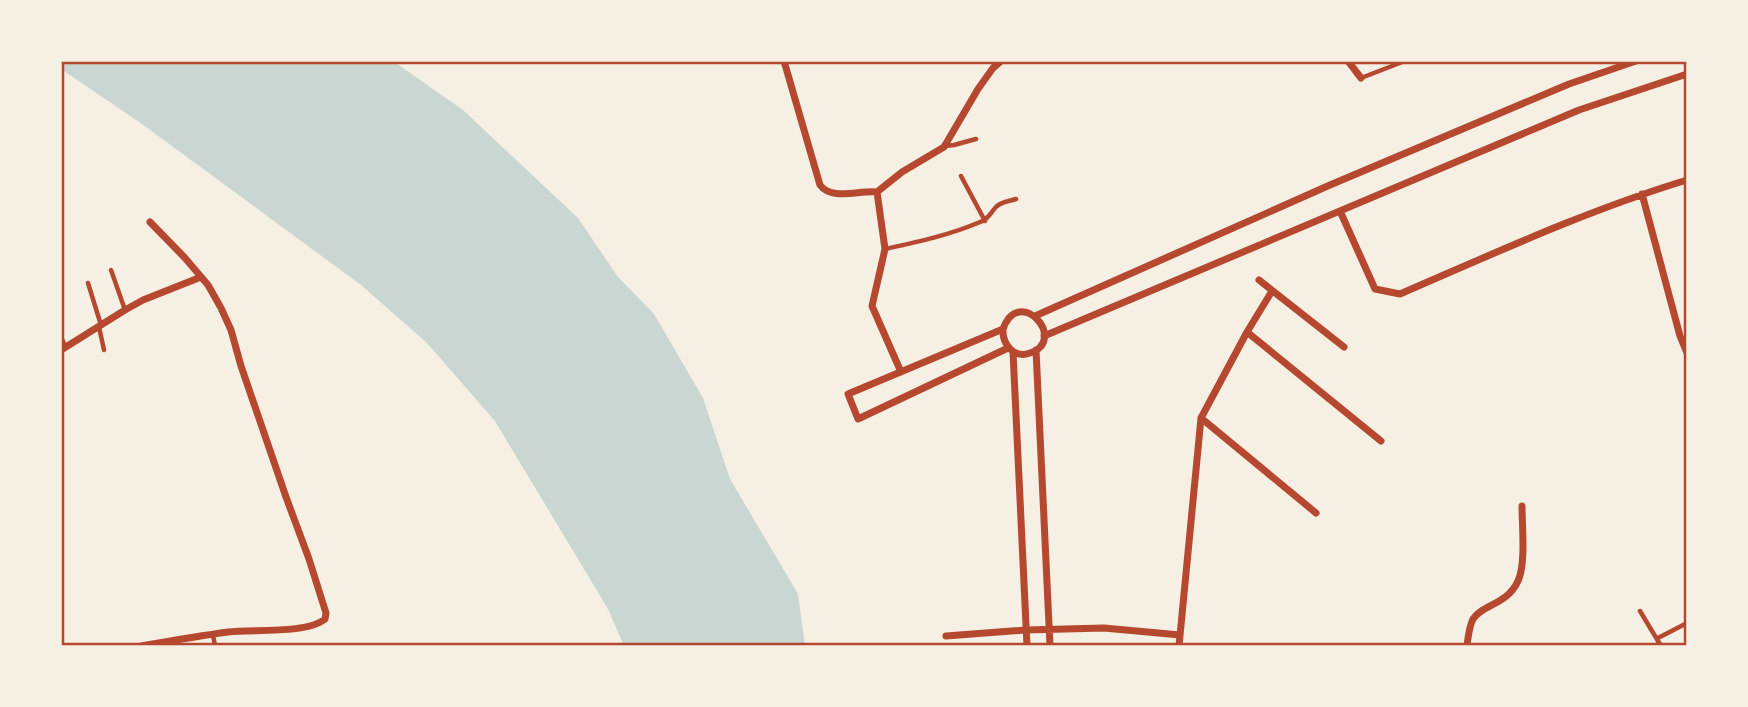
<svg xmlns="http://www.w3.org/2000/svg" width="1748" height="707" viewBox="0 0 1748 707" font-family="'DM Sans',sans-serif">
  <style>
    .water { fill: #c9d6d2 }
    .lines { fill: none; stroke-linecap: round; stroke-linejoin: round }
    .service { stroke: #b5482f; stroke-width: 4.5 }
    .minor { stroke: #b5482f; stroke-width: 7 }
    .neatline { fill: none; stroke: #b5482f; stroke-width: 2.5 }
  </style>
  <rect width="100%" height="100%" fill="#f6efe4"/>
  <path class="water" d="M61 61H393L463 110 578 218 618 277 654 314 703 398 730 479 798 594 805 646H624L608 609 495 421 427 343 361 285 142 124 61 69Z"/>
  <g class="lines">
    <path class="service" d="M1361 78 1405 61
      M945 146 954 145 976 139
      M961 176 985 221
      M885 249C917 242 950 235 980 222 989 219 990 213 996 207 1000 202 1010 201 1016 199
      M111 270 125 310
      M88 283 101 325
      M99 327 104 350
      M61 337 65 346
      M1640 611 1661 646
      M213 635 215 646
      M1658 638 1687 623"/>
    <path class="minor" d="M784 61 820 185C832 201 859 190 877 192
      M1348 61 1361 78
      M1642 194 1680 336 1687 353
      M1340 211 1375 289 1400 294C1495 253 1588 210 1687 180
      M1259 280 1344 347
      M1035 316 1330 185 1569 84 1636 61
      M1003 329C1002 344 1014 359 1030 353 1069 340 1019 284 1003 329L848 394 858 419 1008 348
      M1247 332 1381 441
      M1044 336 1579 110 1687 74
      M61 350 125 310 143 300 201 277
      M1036 350 1050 646
      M1013 352 1027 646
      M901 372 872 306 885 249 877 192 902 172 944 147 978 89 993 68 1001 61
      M1201 418 1316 513
      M946 636 1026 630 1104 628 1180 635
      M141 646C170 641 199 636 228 632 252 629 308 634 325 619L326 613 309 559 286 497 241 366 231 330 221 308 208 285 185 258 150 222
      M1179 646 1201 418 1247 332 1272 291
      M1467 646C1468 637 1469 627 1473 619 1483 604 1507 605 1518 581 1526 564 1522 526 1522 506"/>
  </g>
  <rect width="1748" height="707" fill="none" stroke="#f6efe4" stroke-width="126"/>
  <rect x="63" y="63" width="1622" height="581" class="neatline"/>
</svg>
